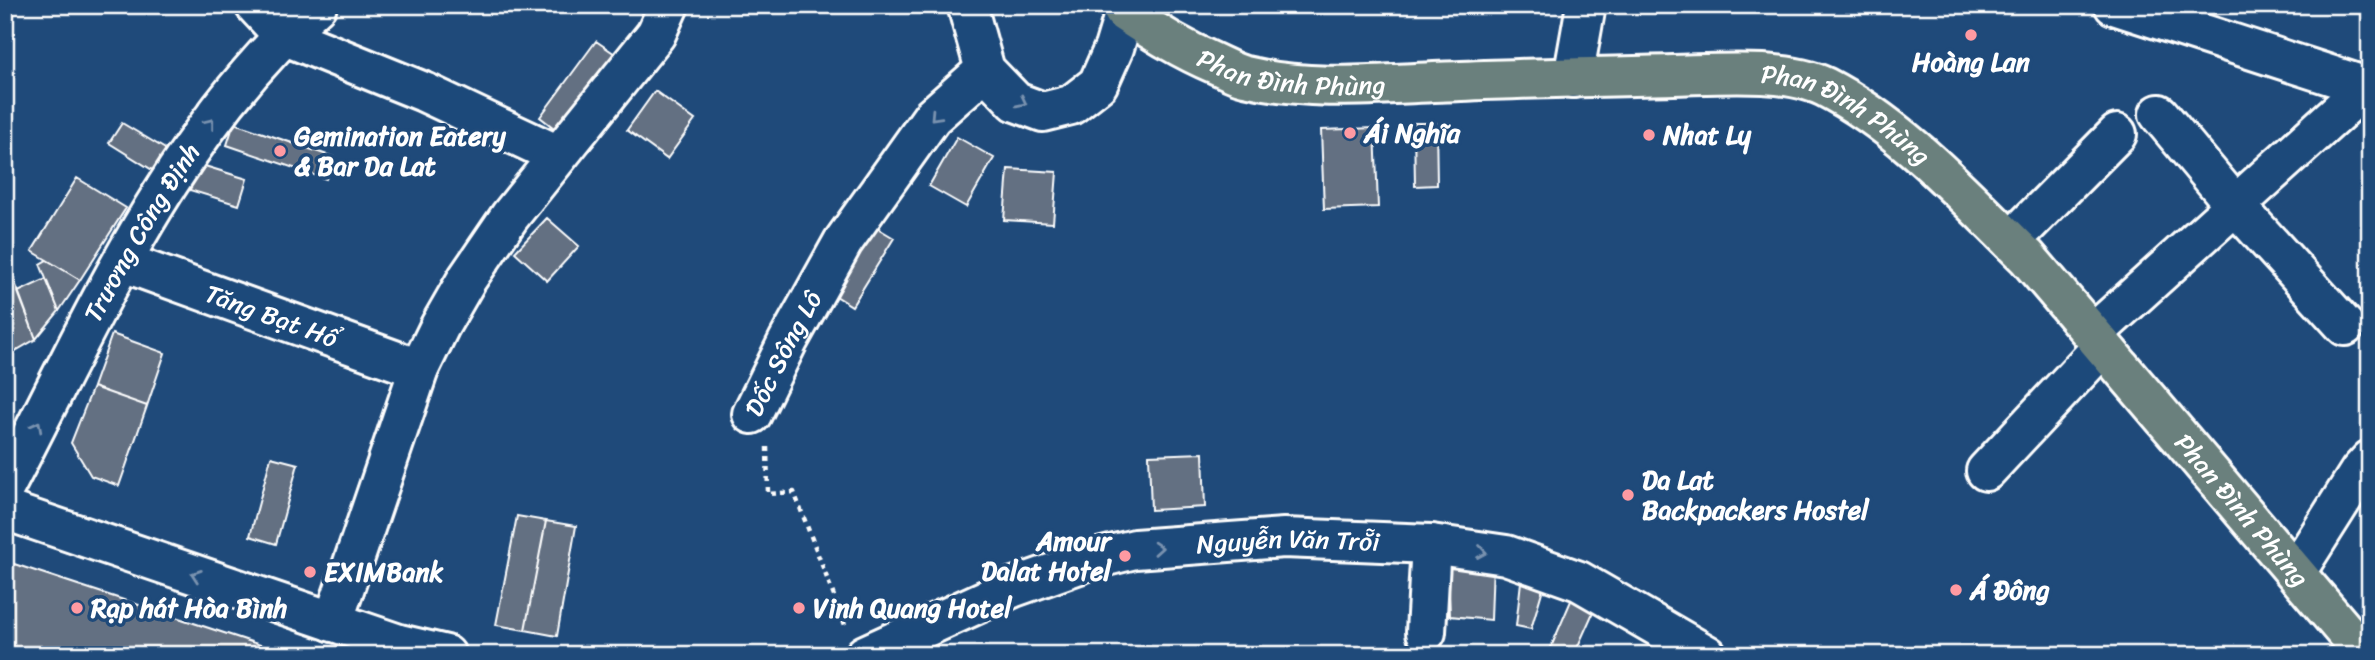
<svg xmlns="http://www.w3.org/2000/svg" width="2375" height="660" viewBox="0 0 2375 660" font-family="Sriracha,sans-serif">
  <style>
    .building { fill: #637082; stroke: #fff; stroke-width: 2 }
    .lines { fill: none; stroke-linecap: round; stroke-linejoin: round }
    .minor-casing { stroke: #fff; stroke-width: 44 }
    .major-casing { stroke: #fff; stroke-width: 44 }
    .path { stroke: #fff; stroke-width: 4.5; stroke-dasharray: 5 5; stroke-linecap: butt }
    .minor { stroke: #1f4a7a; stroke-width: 38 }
    .major { stroke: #6a807d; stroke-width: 38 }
    .oneway { stroke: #7992af }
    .poi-dot { fill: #ff9aa2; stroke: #1f4a7a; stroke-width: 2.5 }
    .labels { text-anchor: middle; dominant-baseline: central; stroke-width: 7; stroke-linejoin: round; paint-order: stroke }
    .poi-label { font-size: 26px; font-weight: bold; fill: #fff; stroke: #1f4a7a; text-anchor: start }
    .street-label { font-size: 26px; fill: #fff; stroke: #1f4a7a }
  </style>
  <rect width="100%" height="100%" fill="#1f4a7a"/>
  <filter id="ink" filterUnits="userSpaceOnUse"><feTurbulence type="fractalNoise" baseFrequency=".0143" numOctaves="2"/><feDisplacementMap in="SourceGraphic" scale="14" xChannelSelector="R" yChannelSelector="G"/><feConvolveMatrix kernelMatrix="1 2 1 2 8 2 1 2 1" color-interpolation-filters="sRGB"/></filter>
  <g filter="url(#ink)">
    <path class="building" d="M596 41 615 54 558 131 540 117Z
      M655 91 695 120 667 159 627 130Z
      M122 123 167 150 154 171 109 143Z
      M234 123 333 157 326 179 227 145Z
      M1414 123H1436L1437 185 1415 186Z
      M1375 128 1378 207 1324 209 1321 130Z
      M957 137 994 158 966 207 929 186Z
      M195 163 247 179 239 205 183 188Z
      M1008 169 1057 172 1053 223 1004 220Z
      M77 178 126 208 80 280 32 251Z
      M547 218 579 246 547 281 515 252Z
      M869 223 894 238 852 306 828 291Z
      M47 260 80 280 59 311 40 264Z
      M13 277 36 339 5 357V279Z
      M46 279 59 311 36 339 18 292Z
      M112 334 165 353 147 406 93 387Z
      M93 387 147 406 119 486 91 476 71 443Z
      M1203 453 1205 507 1151 510 1149 455Z
      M271 457 298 464 276 544 250 536Z
      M517 516 546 521 525 630 496 625Z
      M546 521 576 526 557 636 525 630Z
      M1448 559 1493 562 1491 620 1450 616Z
      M5 561 291 655H5Z
      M1522 573 1546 578 1531 629 1516 626Z
      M1573 596 1596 606 1574 655H1550L1548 654Z"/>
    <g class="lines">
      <defs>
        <g id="minor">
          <path d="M255 5 283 35 424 92 558 155"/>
          <path d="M967 5 985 70 1016 102 1043 112 1071 105 1098 84 1114 48 1127 5"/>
          <path d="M2114 5 2370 88"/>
          <path d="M1573 78 1586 5"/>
          <path d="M2159 114 2235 205 2345 326"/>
          <path d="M2011 241 2117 134"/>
          <path id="s1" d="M123 262 419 369"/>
          <path d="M2093 334 2366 87"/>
          <path id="s2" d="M752 414 788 341 843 242 932 117 985 70"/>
          <path d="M1986 471 2103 346"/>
          <path id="s3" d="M5 487C93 319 172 132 317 5"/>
          <path d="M5 510 399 644 446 655"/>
          <path d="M2296 572 2360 471 2370 460"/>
          <path d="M333 622 419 369 440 326 467 279 510 216 656 34 669 5"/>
          <path d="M1426 632 1431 544"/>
          <path id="s4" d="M865 655 1014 587 1090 560 1135 549 1284 538 1431 544 1506 555 1579 581 1707 655"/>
        </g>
        <g id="major">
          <path id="s5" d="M1120 5 1124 12C1156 33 1181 49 1216 64 1225 68 1235 74 1245 76 1317 93 1389 83 1461 81 1532 78 1602 77 1673 75 1717 74 1786 68 1825 87 1903 127 1965 197 2027 257L2365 655"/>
        </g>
      </defs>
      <use href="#minor" class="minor-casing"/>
      <use href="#major" class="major-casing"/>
      <path class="path" d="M767 447 768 494 794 492 845 625"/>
      <use href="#minor" class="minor"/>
      <use href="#major" class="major"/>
    </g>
    <defs><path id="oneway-chevron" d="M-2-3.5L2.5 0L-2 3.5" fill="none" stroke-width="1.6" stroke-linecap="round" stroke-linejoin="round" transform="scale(1.75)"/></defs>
    <g class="oneway">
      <use href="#oneway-chevron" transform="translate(1022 102) rotate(27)"/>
      <use href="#oneway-chevron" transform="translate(935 116) rotate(133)"/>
      <use href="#oneway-chevron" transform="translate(210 123) rotate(-52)"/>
      <use href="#oneway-chevron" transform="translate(37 426) rotate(-62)"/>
      <use href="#oneway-chevron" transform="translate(1158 548) rotate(-4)"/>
      <use href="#oneway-chevron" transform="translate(1482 552) rotate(9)"/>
      <use href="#oneway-chevron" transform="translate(196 575) rotate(-161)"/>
    </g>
  </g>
  <g class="poi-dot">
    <circle cx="1971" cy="35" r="7"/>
    <circle cx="1350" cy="133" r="7"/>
    <circle cx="1649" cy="135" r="7"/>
    <circle cx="280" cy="151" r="7"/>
    <circle cx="1628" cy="495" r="7"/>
    <circle cx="1125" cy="556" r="7"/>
    <circle cx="310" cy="572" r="7"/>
    <circle cx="1956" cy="590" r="7"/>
    <circle cx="77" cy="608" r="7"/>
    <circle cx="799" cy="608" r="7"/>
  </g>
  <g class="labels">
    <g class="poi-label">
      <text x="1971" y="62" text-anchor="middle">Hoàng Lan</text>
      <text x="1364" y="133">Ái Nghĩa</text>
      <text x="1663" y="135">Nhat Ly</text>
      <text x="294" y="136">Gemination Eatery<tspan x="294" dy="30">&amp; Bar Da Lat</tspan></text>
      <text x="1642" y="480">Da Lat<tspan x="1642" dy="30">Backpackers Hostel</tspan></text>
      <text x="1111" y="541" text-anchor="end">Amour<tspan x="1111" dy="30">Dalat Hotel</tspan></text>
      <text x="324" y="572">EXIMBank</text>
      <text x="1970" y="590">Á Đông</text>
      <text x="91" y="608">Rạp hát Hòa Bình</text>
      <text x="813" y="608">Vinh Quang Hotel</text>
    </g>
    <g class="street-label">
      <text stroke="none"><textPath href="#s5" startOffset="191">Phan Đình Phùng</textPath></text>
      <text stroke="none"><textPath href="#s5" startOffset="758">Phan Đình Phùng</textPath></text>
      <text stroke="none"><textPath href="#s3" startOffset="289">Trương Công Định</textPath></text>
      <text stroke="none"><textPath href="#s1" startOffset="158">Tăng Bạt Hổ</textPath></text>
      <text stroke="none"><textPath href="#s2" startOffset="68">Dốc Sông Lô</textPath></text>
      <text stroke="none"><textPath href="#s5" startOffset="1325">Phan Đình Phùng</textPath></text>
      <text stroke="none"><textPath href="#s4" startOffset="444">Nguyễn Văn Trỗi</textPath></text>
    </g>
  </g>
  <rect width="2375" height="660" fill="none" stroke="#1f4a7a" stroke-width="28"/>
  <rect x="14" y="14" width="2347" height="632" fill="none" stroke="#fff" stroke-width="2.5" filter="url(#ink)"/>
</svg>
